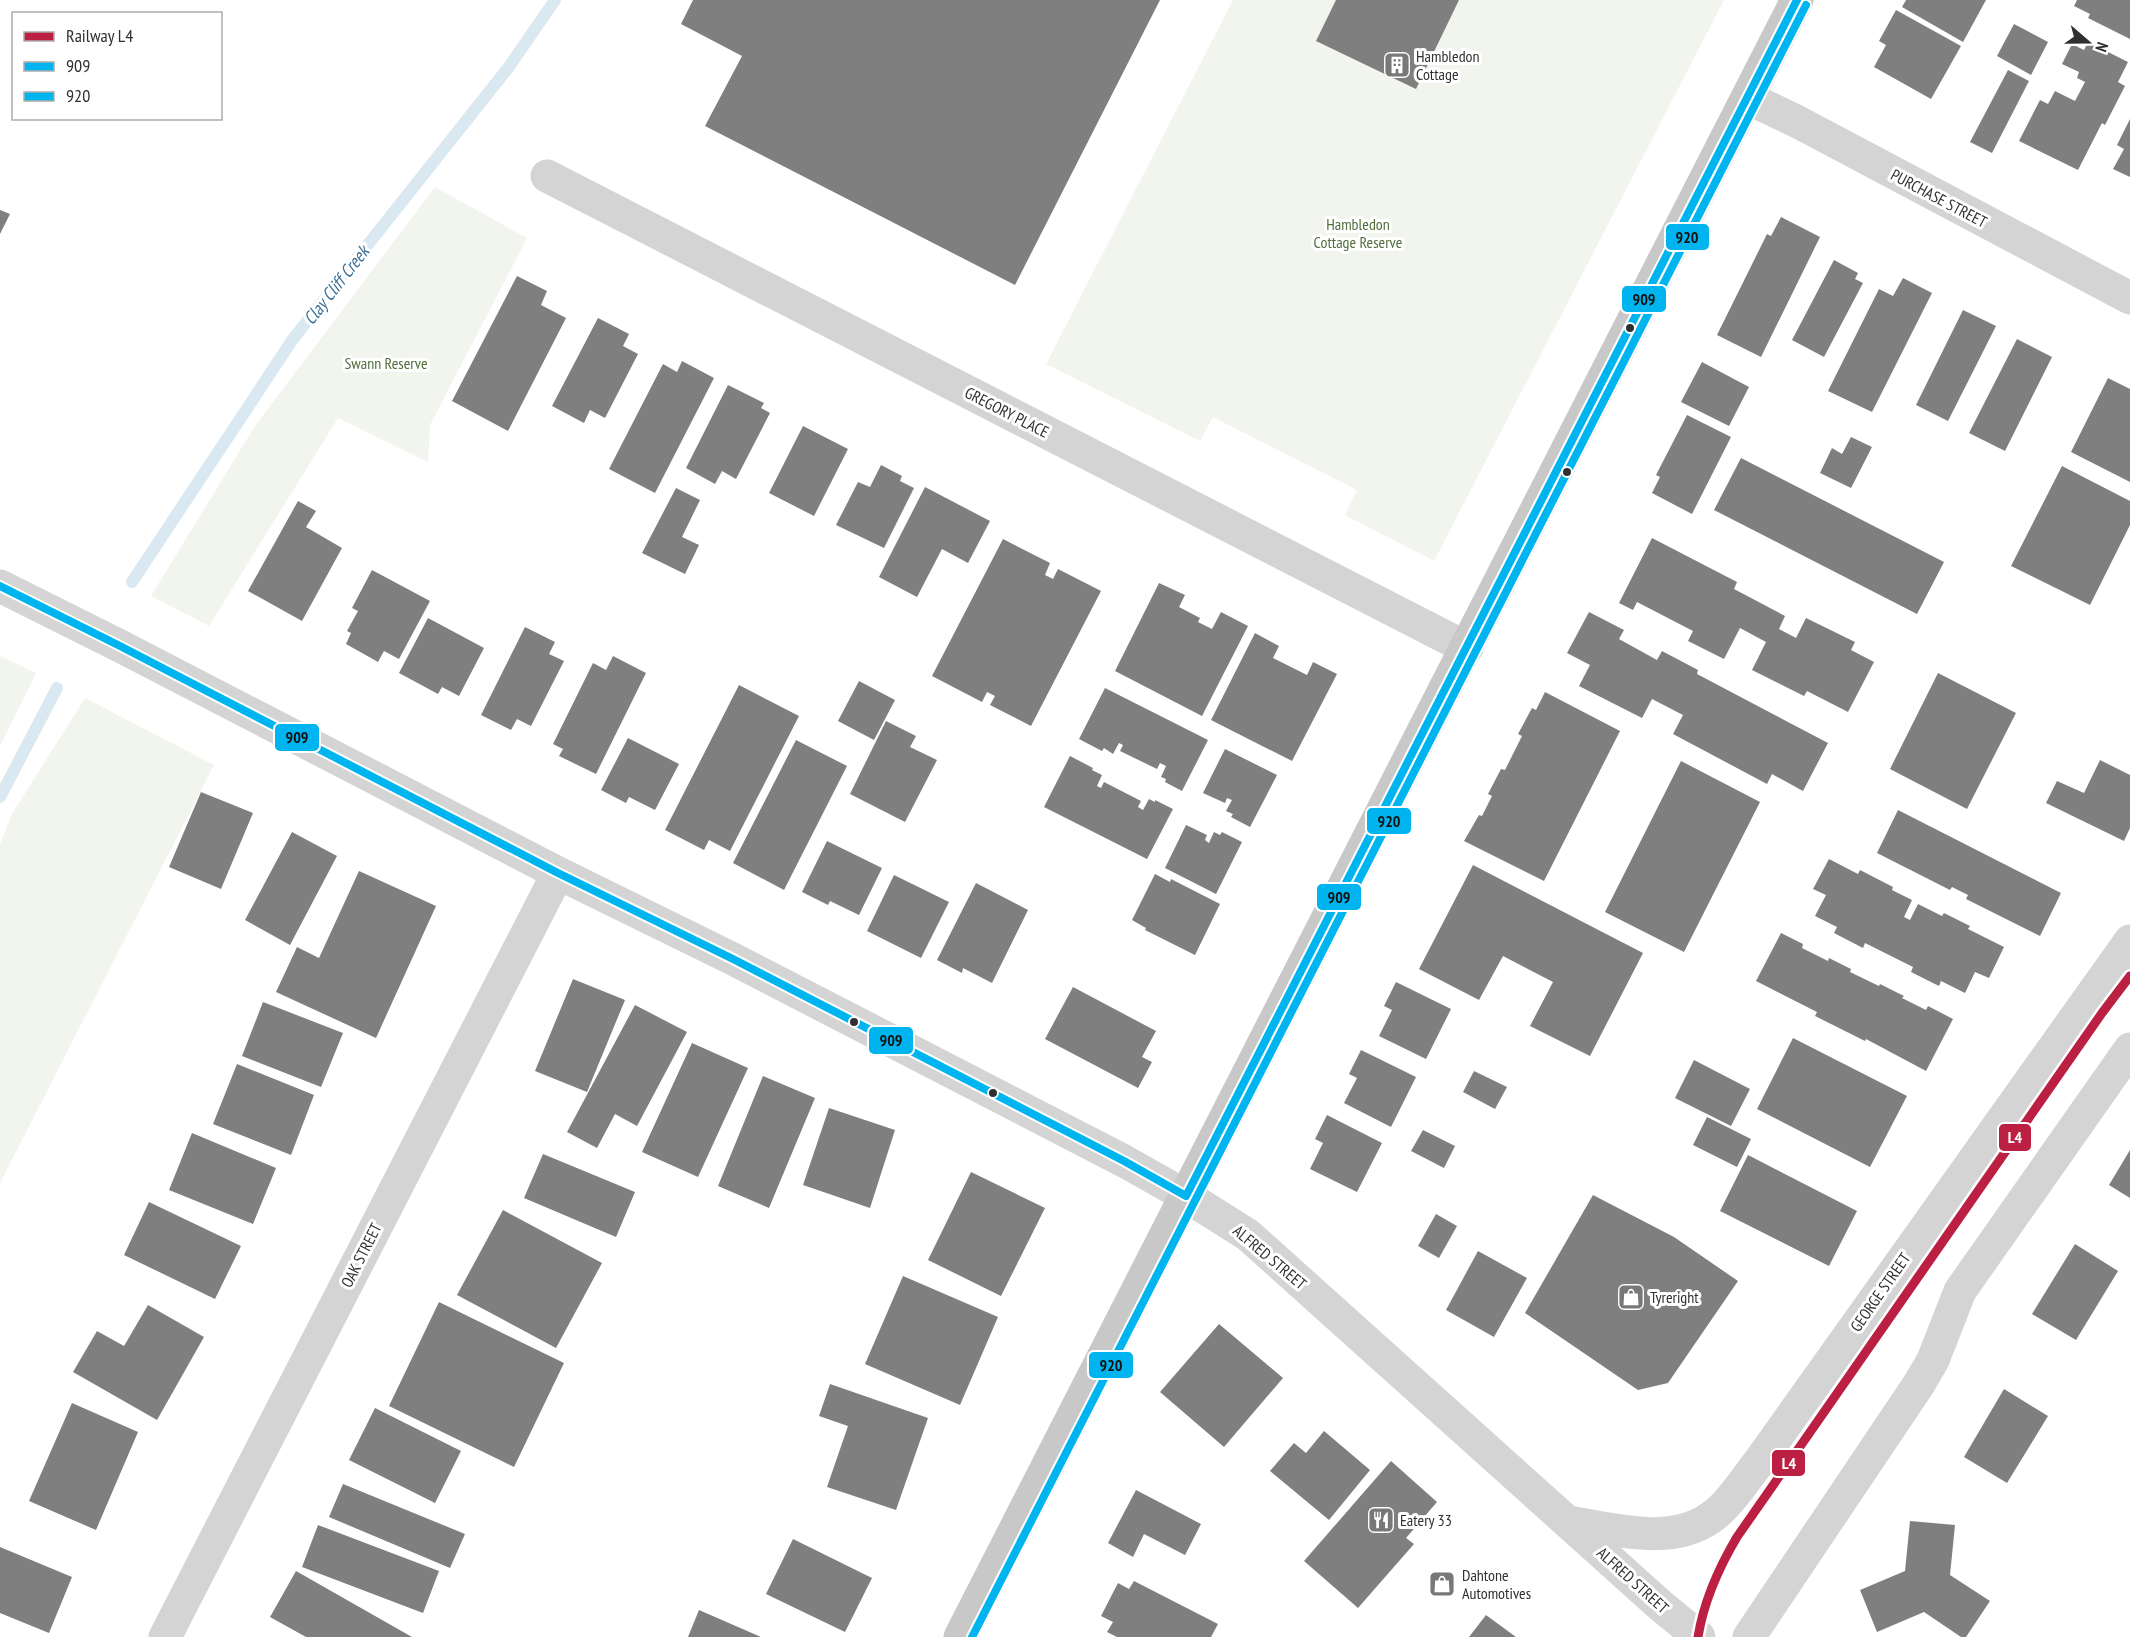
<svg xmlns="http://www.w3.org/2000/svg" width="2130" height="1637" viewBox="0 0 2130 1637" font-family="'PT Sans Narrow',sans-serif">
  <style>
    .green { fill: #f1f5ed }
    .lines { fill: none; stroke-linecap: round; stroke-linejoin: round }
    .stream { stroke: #dae8f2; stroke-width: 12 }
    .building { fill: #7f7f7f }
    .minor { stroke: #d4d4d4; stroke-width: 33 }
    .major { stroke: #c8c8c8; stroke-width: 33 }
    .bus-1-casing { stroke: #fff; stroke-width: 12 }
    .bus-2-casing { stroke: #fff; stroke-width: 12 }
    .bus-1 { stroke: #00b5ef; stroke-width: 8 }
    .bus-2 { stroke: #00b5ef; stroke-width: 8 }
    .rail-1-casing { stroke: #fff; stroke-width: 14 }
    .rail-1 { stroke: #bb2043; stroke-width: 9 }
    .bus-dot { fill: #303030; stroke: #fff; stroke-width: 2 }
    .labels { text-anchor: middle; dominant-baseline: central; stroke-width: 6; stroke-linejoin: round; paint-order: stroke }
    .poi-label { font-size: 16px; fill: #303030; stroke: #fff; text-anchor: start }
    .street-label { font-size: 16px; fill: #303030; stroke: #fff }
    .park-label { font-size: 16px; fill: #516d3c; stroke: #fff }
    .water-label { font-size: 18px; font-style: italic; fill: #3b6f95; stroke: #fff }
    .line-badge { stroke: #fff; stroke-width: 2 }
    .badge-label { font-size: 16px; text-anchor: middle; font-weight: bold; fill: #fff }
    .pale-badge-label { font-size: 16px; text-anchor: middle; font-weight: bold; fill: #111 }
  </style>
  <rect width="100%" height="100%" fill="#fff"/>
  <path class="green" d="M1233 0H1724L1434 561 1345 515 1357 490 1213 417 1200 441 1046 364Z
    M435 187 527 238 430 425 428 462 338 418 209 626 151 596 255 426Z
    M0 656 36 673 0 746Z
    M85 698 214 765 0 1183V844L12 814Z"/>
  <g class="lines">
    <path class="stream" d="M132 582 293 339 508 68 555 0
      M0 797 57 688"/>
  </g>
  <path class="building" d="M693 0H1160L1015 285 705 126 742 56 681 24Z
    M1336 0H1459L1416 89 1316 41Z
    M1906 0H1986L1963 42 1902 7Z
    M2077 0H2130V39L2088 18 2090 14 2074 6Z
    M1896 10 1961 46 1931 99 1874 67 1886 45 1879 41Z
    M2014 24 2048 42 2031 75 1997 56Z
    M2088 42 2128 62 2118 82 2125 86 2105 125 2102 123 2078 170 2019 141 2040 100 2048 104 2055 91 2075 101 2085 82 2077 78 2079 72 2062 64 2072 44 2084 50Z
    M2008 70 2029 81 1992 153 1970 142Z
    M2130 119V177L2113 169 2124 149 2117 145Z
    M0 210 10 214 0 234Z
    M1781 217 1820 237 1761 357 1717 335 1767 234 1771 236Z
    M1834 260 1858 273 1855 279 1863 283 1824 357 1792 340Z
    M517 276 547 291 541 305 566 318 508 431 452 401Z
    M1903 278 1932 293 1872 412 1828 391 1879 289 1893 296Z
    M1963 310 1996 326 1948 421 1916 405Z
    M598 318 629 334 623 346 638 354 605 418 590 410 584 423 552 406Z
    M2017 339 2052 357 2005 451 1969 433Z
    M682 361 714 378 655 493 609 469 663 364 677 372Z
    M1702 362 1749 387 1729 426 1681 402Z
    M2108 378 2130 389V482L2071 452Z
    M728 385 764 403 761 408 770 413 736 479 722 471 715 484 686 468Z
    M1687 415 1731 437 1692 514 1652 493 1660 477 1656 475Z
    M803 426 848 449 814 516 769 493Z
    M1851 437 1872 447 1851 488 1820 473 1832 448 1842 454Z
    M1741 458 1944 562 1917 614 1714 510Z
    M881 465 902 476 900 481 914 488 884 548 836 525 858 482 870 487Z
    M2062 466 2130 501V525L2090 605 2011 566Z
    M925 487 990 521 968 563 942 549 917 597 879 577Z
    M676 488 700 500 682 537 699 545 685 574 642 553Z
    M298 501 316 511 306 527 342 548 302 621 248 591Z
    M1652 538 1737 582 1734 589 1785 616 1779 629 1796 638 1806 618 1855 642 1851 650 1874 662 1848 712 1807 691 1804 696 1752 670 1766 642 1740 628 1724 659 1688 641 1693 631 1637 602 1633 610 1619 603Z
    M1003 539 1050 563 1045 575 1053 579 1058 569 1101 591 1031 726 990 705 995 696 987 692 982 702 932 676Z
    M372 570 430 601 399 659 384 651 378 662 346 644 351 633 347 631 358 611 352 608Z
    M1159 583 1185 595 1179 607 1200 618 1198 622 1212 629 1221 612 1248 626 1202 716 1115 671Z
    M1589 612 1624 630 1619 639 1657 660 1662 651 1698 670 1697 674 1828 743 1803 791 1772 774 1767 784 1673 734 1683 715 1652 699 1642 718 1579 686 1590 665 1567 653Z
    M428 618 484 648 459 696 442 687 438 694 399 673Z
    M525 627 555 642 549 654 564 661 531 726 517 719 511 730 481 715Z
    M1255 633 1279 646 1273 658 1307 675 1313 662 1337 674 1292 761 1211 720Z
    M613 656 646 673 596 774 559 756 563 749 553 744 593 663 606 670Z
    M1938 673 2016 713 1967 809 1890 769Z
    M859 681 895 700 874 740 838 721Z
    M739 685 799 716 730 851 709 840 704 850 665 830Z
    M1105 688 1208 740 1182 791 1165 782 1166 779 1161 777 1166 766 1160 763 1157 769 1120 751 1123 745 1119 743 1113 754 1104 748 1102 751 1079 739Z
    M1545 692 1620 731 1544 881 1464 841 1479 815 1482 816 1492 796 1488 794 1501 769 1505 770 1522 736 1518 734 1532 708 1536 710Z
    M886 721 916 736 910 747 937 760 905 822 850 794Z
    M628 738 679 764 655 810 629 797 626 803 601 790Z
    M796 740 847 766 784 890 733 863Z
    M1225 749 1277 775 1250 827 1231 817 1233 814 1226 811 1232 800 1227 798 1225 803 1203 793Z
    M1070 756 1093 768 1092 770 1102 775 1097 786 1101 788 1104 782 1141 801 1138 807 1143 810 1149 799 1155 802V800L1173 809 1147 859 1044 807Z
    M2100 760 2130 775V828L2124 841 2046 803 2057 781 2084 793Z
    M1681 761 1760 802 1684 952 1605 912Z
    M201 792 253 813 221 889 169 867Z
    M1898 810 2061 893 2040 936 1966 899 1968 895 1952 887 1950 890 1877 853Z
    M1186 825 1207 835 1205 840 1209 843 1214 832 1220 835 1222 832 1242 842 1216 894 1165 868Z
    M292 832 337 856 290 945 245 920Z
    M827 841 882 868 859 915 830 901 828 905 802 892Z
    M1829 859 1858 874 1860 870 1893 887 1892 890 1912 900 1904 917 1910 920 1918 904 1942 916 1944 913 1970 926 1968 929 2004 947 1989 978 1975 972 1965 993 1941 981 1939 986 1911 972 1913 967 1865 943 1863 948 1834 933 1837 927 1815 916 1826 895 1813 889Z
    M1473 865 1643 953 1590 1056 1530 1026 1553 982 1503 956 1479 1000 1419 969Z
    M359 871 436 906 376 1038 276 992 297 947 319 958Z
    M1155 874 1170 882 1171 879 1220 904 1195 955 1145 930 1146 928 1132 920Z
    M894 875 949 902 921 958 867 931Z
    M976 883 1028 910 992 983 963 968 962 973 937 960Z
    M1781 933 1803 944 1802 948 1828 961 1829 958 1851 969 1850 972 1879 986 1880 984 1904 996 1902 998 1926 1010 1928 1006 1953 1019 1926 1071 1866 1039 1865 1041 1815 1016 1817 1012 1756 981Z
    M573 979 625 1000 587 1092 535 1071Z
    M1396 982 1451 1009 1426 1059 1379 1036 1392 1010 1384 1006Z
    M1073 987 1156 1031 1142 1057 1152 1062 1138 1088 1045 1039Z
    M263 1002 343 1033 321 1087 242 1056Z
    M635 1005 687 1032 637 1126 615 1114 597 1148 567 1132Z
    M1793 1038 1907 1096 1870 1167 1757 1109Z
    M692 1043 748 1068 698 1177 642 1152Z
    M1361 1050 1416 1077 1391 1127 1344 1103 1357 1078 1349 1074Z
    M1694 1060 1750 1089 1731 1126 1675 1098Z
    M237 1064 314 1095 291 1155 213 1124Z
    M1474 1071 1507 1087 1495 1109 1463 1092Z
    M763 1076 815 1098 769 1208 718 1186Z
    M829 1108 895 1130 870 1208 803 1185Z
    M1327 1115 1382 1143 1357 1192 1310 1169 1323 1143 1315 1139Z
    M1707 1117 1751 1139 1737 1167 1693 1145Z
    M1423 1130 1455 1146 1444 1168 1411 1151Z
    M192 1133 276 1168 253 1224 169 1190Z
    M2130 1150V1198L2109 1185Z
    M543 1154 635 1192 616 1237 524 1198Z
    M1748 1155 1857 1211 1829 1266 1720 1211Z
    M971 1172 1045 1208 1001 1296 928 1260Z
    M1593 1195 1674 1237 1738 1281 1668 1383 1638 1390 1525 1313Z
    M149 1202 241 1246 215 1299 124 1255Z
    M503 1210 602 1263 556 1348 457 1295Z
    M1436 1214 1457 1226 1439 1258 1418 1246Z
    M2075 1244 2118 1271 2076 1340 2032 1314Z
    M1478 1251 1527 1278 1494 1337 1446 1310Z
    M903 1276 998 1317 960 1405 865 1364Z
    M439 1302 564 1363 514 1467 389 1406Z
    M148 1305 204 1337 157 1420 73 1372 97 1331 124 1346Z
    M1219 1324 1283 1378 1224 1447 1160 1392Z
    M830 1384 928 1418 896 1510 827 1487 848 1426 819 1416Z
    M2004 1389 2048 1416 2007 1483 1964 1457Z
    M72 1403 138 1432 96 1530 29 1501Z
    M375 1408 461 1451 435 1503 349 1460Z
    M1324 1431 1370 1470 1329 1520 1270 1471 1294 1443 1306 1453Z
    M1391 1461 1437 1502 1406 1538 1414 1544 1358 1608 1304 1561Z
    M343 1484 465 1534 450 1568 329 1517Z
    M1136 1490 1201 1524 1185 1555 1144 1534 1133 1557 1108 1543Z
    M1910 1521 1955 1525 1950 1575 1990 1601 1966 1637H1961L1924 1612 1877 1632 1860 1590 1905 1571Z
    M318 1525 439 1571 423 1613 302 1567Z
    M793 1539 872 1578 845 1632 766 1594Z
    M0 1547 72 1577 49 1633 0 1613Z
    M296 1571 412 1637H306L270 1617Z
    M1134 1581 1218 1624 1211 1637H1117L1107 1632 1113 1622 1101 1616 1118 1583 1129 1589Z
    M699 1610 761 1637H688Z
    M1486 1615 1516 1637H1469Z"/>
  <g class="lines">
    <path class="minor" d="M1748 98 1798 122 2130 298
      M547 176 1467 648
      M0 586 120 646 558 873 733 959 1124 1161 1186 1196 1248 1235 1660 1605 1699 1637
      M1568 1522C1617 1529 1676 1549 1718 1512 1734 1498 1746 1478 1759 1462L2130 941
      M165 1637 558 873
      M1749 1637 1919 1384 1933 1360 1960 1291 2130 1049"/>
    <path class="major" d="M960 1637 1797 0"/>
    <defs>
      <path id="bus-1" d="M0 586 120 646 558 873 733 959 1124 1161 1186 1196
        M1186 1196 1797 0"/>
      <path id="bus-2" d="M972 1637 1806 5"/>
    </defs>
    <use href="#bus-1" class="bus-1-casing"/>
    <use href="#bus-2" class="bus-2-casing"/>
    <use href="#bus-1" class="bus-1"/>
    <use href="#bus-2" class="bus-2"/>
    <defs>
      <path id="rail-1" d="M1698 1637C1704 1600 1718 1569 1737 1537L2102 1013 2130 976"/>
    </defs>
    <use href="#rail-1" class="rail-1-casing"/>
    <use href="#rail-1" class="rail-1"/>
  </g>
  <defs>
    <symbol id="building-square" viewBox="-11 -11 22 22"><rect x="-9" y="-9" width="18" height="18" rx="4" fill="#787878" stroke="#fff"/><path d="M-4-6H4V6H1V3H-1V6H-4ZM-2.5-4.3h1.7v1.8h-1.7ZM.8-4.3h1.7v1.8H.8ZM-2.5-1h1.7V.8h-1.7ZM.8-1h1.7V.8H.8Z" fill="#fff"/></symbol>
    <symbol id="shop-square" viewBox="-11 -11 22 22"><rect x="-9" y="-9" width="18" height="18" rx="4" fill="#787878" stroke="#fff"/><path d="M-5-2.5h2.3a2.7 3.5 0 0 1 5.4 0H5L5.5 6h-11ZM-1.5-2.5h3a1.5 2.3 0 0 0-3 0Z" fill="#fff"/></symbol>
    <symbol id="restaurant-square" viewBox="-11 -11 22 22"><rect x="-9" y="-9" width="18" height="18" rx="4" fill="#787878" stroke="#fff"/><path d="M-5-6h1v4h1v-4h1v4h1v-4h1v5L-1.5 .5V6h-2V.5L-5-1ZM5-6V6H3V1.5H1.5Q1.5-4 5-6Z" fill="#fff"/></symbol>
  </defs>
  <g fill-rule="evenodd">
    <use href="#building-square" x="1382" y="50" width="30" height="30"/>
    <use href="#shop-square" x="1616" y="1282" width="30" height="30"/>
    <use href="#restaurant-square" x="1366" y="1505" width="30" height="30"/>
    <use href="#shop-square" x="1427" y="1569" width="30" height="30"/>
  </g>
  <g class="bus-dot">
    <circle cx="1630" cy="328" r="5"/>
    <circle cx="1567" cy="472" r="5"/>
    <circle cx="854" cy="1022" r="5"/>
    <circle cx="993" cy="1093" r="5"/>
  </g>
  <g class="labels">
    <g class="poi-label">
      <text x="1416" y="56">Hambledon<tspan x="1416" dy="18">Cottage</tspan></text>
      <text x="1650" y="1297">Tyreright</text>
      <text x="1400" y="1520">Eatery 33</text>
      <text x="1462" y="1575">Dahtone<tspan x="1462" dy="18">Automotives</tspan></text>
    </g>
    <g class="street-label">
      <text transform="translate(1939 198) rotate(28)">PURCHASE STREET</text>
      <text transform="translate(1007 412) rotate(27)">GREGORY PLACE</text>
      <text transform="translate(361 1255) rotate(-63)">OAK STREET</text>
      <text transform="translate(1270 1257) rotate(40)">ALFRED STREET</text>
      <text transform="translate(1880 1292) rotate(-55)">GEORGE STREET</text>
      <text transform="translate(1633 1580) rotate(42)">ALFRED STREET</text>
    </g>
    <g class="park-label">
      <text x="1358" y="224">Hambledon<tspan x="1358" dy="18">Cottage Reserve</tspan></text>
      <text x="386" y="363">Swann Reserve</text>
    </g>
    <g class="water-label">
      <text transform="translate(336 285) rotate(-52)">Clay Cliff Creek</text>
    </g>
  </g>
  <g class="line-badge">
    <rect x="1665" y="223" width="45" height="28" rx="6" fill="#00b5ef"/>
    <rect x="1621" y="285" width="46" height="28" rx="6" fill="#00b5ef"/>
    <rect x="274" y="723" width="46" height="29" rx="6" fill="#00b5ef"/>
    <rect x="1366" y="807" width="46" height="28" rx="6" fill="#00b5ef"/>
    <rect x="1316" y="883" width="46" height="28" rx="6" fill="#00b5ef"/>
    <rect x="868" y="1026" width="46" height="29" rx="6" fill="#00b5ef"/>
    <rect x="1998" y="1123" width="34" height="29" rx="6" fill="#bb2043"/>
    <rect x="1088" y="1351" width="46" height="28" rx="6" fill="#00b5ef"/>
    <rect x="1771" y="1449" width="35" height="28" rx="6" fill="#bb2043"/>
  </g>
  <g class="badge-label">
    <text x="2015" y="1143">L4</text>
    <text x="1789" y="1469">L4</text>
  </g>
  <g class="pale-badge-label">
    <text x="1687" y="243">920</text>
    <text x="1644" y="305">909</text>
    <text x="297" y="743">909</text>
    <text x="1389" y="827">920</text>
    <text x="1339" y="903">909</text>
    <text x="891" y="1046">909</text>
    <text x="1111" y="1371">920</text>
  </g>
  <rect x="12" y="12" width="210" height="108" fill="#ffffff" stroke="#acacac" stroke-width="1.5"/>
  <rect x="24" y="32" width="30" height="9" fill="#bb2043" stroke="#acacac" stroke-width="1.5"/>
  <text x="66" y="42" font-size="18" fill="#303030">Railway L4</text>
  <rect x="24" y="62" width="30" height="9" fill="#00b5ef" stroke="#acacac" stroke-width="1.5"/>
  <text x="66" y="72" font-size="18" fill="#303030">909</text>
  <rect x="24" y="92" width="30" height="9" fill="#00b5ef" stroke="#acacac" stroke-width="1.5"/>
  <text x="66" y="102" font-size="18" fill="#303030">920</text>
  <g transform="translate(2088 42) rotate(110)" stroke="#ffffff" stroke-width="4.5" paint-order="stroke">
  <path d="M0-4.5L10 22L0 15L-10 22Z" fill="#303030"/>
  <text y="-9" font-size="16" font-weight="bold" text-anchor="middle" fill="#303030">N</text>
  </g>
</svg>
